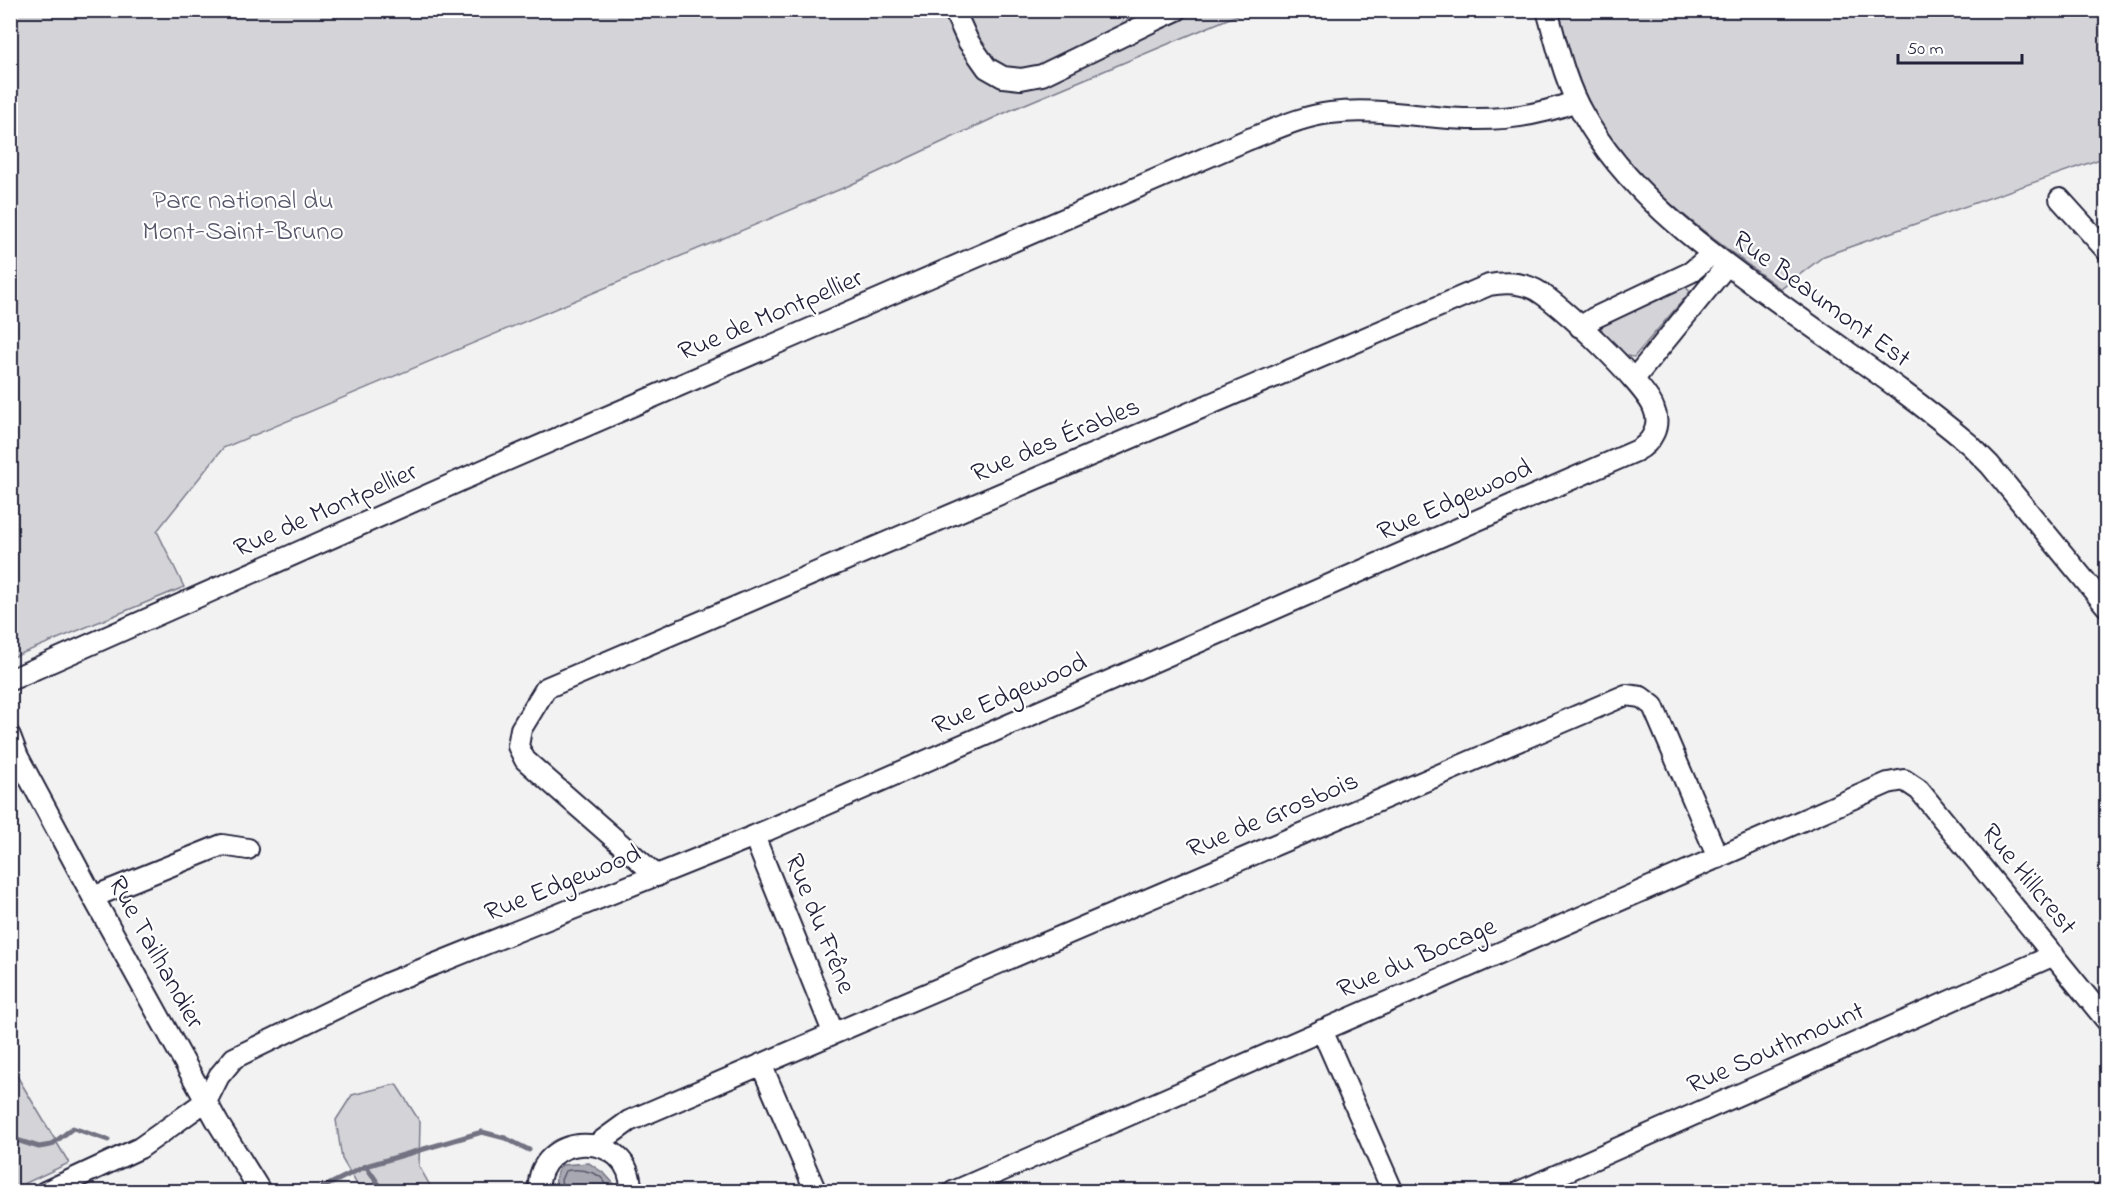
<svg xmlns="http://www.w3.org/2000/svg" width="2117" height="1202" viewBox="0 0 2117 1202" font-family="'Indie Flower',sans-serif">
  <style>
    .green { fill: #d3d3d8; stroke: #7a7a8a; stroke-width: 1.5 }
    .water { fill: #a8a8b2; stroke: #727282; stroke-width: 1.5 }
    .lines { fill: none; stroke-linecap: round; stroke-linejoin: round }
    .shore { stroke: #58586b; stroke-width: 1.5 }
    .stream { stroke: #727282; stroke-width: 5 }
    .minor-casing { stroke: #22223b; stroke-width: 24 }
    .minor { stroke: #fff; stroke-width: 20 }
    .labels { text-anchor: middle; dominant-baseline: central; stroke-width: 4.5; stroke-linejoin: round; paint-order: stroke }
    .park-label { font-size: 27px; fill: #57576a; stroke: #fff }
    .street-label { font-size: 27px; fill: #22223b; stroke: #fff }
  </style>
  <rect width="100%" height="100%" fill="#f2f2f3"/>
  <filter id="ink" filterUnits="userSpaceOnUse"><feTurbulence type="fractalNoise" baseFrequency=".0167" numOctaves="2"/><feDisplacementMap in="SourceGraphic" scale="12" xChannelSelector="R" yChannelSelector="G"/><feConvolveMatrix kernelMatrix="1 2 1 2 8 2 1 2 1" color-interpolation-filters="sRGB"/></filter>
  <g filter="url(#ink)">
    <path class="green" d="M11 11H1252L1230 18 1011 110 848 186 223 448 157 531 184 587 11 658Z
      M1558 11H2106V157L1824 256 1781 289C1715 240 1640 190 1597 118 1578 85 1568 47 1558 11Z
      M1686 287 1690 292 1634 357C1625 358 1602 336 1601 327L1606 324Z
      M11 1066 69 1163 11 1190H10Z
      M396 1084 420 1122 419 1166 433 1191H361L342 1159 336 1120 352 1095Z"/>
    <path class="water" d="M589 1163 605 1174 614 1184 613 1191H557C555 1180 554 1174 562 1165Z"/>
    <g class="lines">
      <path class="shore" d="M563 1192 561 1180 565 1171C579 1168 608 1171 607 1192"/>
      <path class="stream" d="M10 1138 39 1147 51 1145 73 1128 108 1140
        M366 1166 482 1132 505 1138 529 1150
        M314 1192 366 1166 384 1192"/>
      <defs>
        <path id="minor" d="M954 10 968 41 987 68 1003 77 1021 79 1042 75 1155 20 1177 10
          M1547 10C1557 45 1565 83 1583 114 1625 189 1695 242 1764 292 1832 342 1904 389 1969 444L1990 465 2106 606
          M2060 199 2106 250
          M1580 327 1594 318 1691 272 1712 254
          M1634 379 1727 265
          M10 680 500 463 1247 140C1273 130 1302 116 1330 113 1377 107 1421 118 1468 119 1506 120 1541 115 1576 101
          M10 736 18 757 93 897 218 1123 261 1192
          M754 836 833 1032
          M93 897 222 845 248 849
          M1322 1030 1393 1192
          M761 1064 816 1192
          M596 1145 629 1121 1626 695 1641 697 1653 706 1718 858
          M45 1192 140 1148 171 1126 207 1100 219 1076 234 1058 388 983 754 836 1636 451C1652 443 1661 426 1654 409 1647 386 1557 300 1534 289 1519 282 1504 282 1489 285L546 688 521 729 518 746 525 760 657 876
          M539 1192C534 1131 633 1127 631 1192
          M953 1192 1888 783 1904 780 1919 790 2106 1020
          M1519 1192 2054 955
          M2106 1192V1191"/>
      </defs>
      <use href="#minor" class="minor-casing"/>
      <use href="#minor" class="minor"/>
    </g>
  </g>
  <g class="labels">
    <g class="park-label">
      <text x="243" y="201">Parc national du<tspan x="243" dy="31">Mont-Saint-Bruno</tspan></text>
    </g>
    <g class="street-label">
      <text transform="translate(1821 300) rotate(36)">Rue Beaumont Est</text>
      <text transform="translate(771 316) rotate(-23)">Rue de Montpellier</text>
      <text transform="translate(1056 441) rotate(-23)">Rue des Érables</text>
      <text transform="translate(1455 501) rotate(-24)">Rue Edgewood</text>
      <text transform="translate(326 511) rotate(-24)">Rue de Montpellier</text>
      <text transform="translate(1010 695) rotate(-24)">Rue Edgewood</text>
      <text transform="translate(1273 816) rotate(-23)">Rue de Grosbois</text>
      <text transform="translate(2028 880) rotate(51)">Rue Hillcrest</text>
      <text transform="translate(563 884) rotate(-22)">Rue Edgewood</text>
      <text transform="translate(819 924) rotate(68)">Rue du Frêne</text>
      <text transform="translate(155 953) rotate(61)">Rue Tailhandier</text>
      <text transform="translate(1417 959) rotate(-23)">Rue du Bocage</text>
      <text transform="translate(1776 1049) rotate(-24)">Rue Southmount</text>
    </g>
  </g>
  <rect width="2117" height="1202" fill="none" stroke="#fff" stroke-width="36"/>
  <rect x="18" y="18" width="2081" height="1166" fill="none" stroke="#22223b" stroke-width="2" filter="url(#ink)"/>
  <path d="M1898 54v9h124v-9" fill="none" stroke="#22223b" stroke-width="3"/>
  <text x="1907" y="54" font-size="18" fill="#22223b" stroke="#ffffff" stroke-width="4.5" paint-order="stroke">50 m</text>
</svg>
